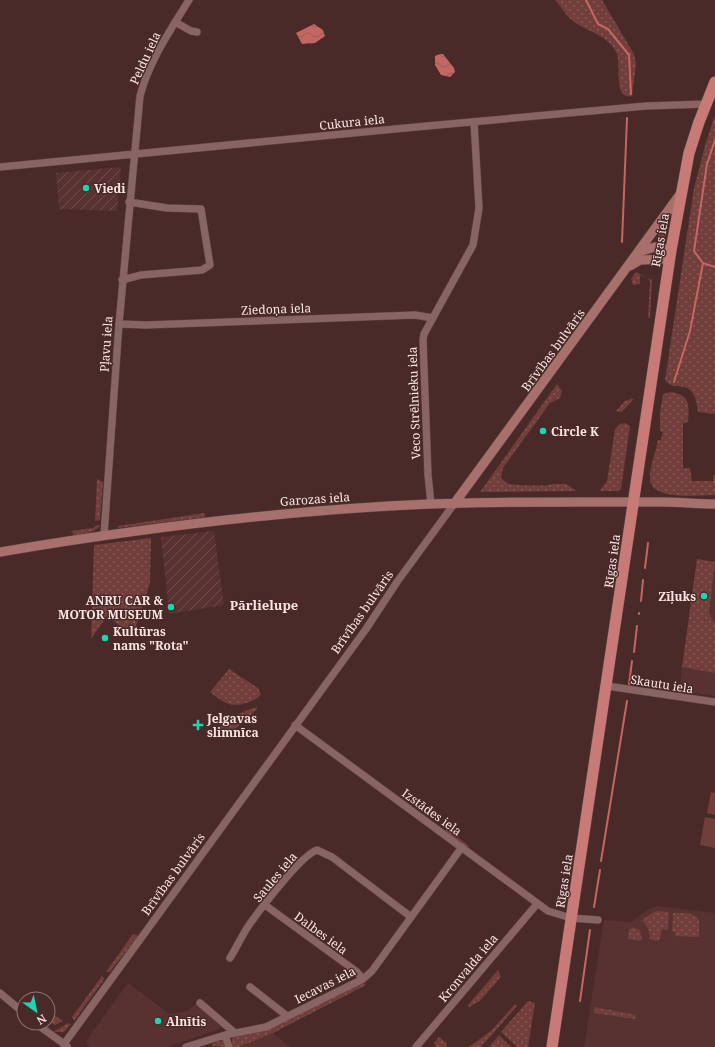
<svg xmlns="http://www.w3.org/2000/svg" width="715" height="1047" viewBox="0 0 715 1047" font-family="'Noto Serif',serif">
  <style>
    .built { fill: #573230 }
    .industrial { fill: url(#industrial-furrows) }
    .grass { fill: url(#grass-dots) }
    .garden { fill: #713e3b }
    .water { fill: url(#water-waves) }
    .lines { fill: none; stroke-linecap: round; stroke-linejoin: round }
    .stream { stroke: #c46763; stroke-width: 2 }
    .minor-casing { stroke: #634947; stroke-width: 8 }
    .secondary-casing { stroke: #634947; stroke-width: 10 }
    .primary-casing { stroke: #634947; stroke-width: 12 }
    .minor { stroke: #886562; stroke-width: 7 }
    .secondary { stroke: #a8706c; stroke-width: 9 }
    .primary { stroke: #c87b76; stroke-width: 11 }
    .poi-dot { fill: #1ed5b0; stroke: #492a28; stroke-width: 1.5 }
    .labels { text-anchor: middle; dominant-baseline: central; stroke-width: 3; stroke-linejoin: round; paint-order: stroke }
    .street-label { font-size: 12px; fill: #fae5e3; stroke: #492a28 }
    .poi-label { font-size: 12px; font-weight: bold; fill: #fae5e3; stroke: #492a28; text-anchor: start }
    .neighbourhood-label { font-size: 13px; font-weight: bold; fill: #fae5e3; stroke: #492a28 }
  </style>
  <defs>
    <pattern id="industrial-furrows" width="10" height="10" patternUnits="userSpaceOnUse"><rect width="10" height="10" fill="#573230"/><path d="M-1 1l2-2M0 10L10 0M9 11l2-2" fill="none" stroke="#70504e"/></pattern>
    <pattern id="grass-dots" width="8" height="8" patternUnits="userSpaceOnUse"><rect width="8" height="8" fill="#713e3b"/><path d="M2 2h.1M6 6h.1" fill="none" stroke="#865a57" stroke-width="1.8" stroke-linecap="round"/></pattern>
    <pattern id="water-waves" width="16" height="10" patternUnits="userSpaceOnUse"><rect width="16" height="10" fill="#c46763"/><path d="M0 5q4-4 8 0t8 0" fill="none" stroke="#9a5b58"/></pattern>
  </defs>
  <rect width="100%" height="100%" fill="#492a28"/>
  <path class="built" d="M697 559 715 562V696L679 691Z
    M658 906 715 913V1047H584L604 920 631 922 649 909Z
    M128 983 170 1014 188 1011 196 1003 222 1028 167 1047H89L86 1041Z
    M273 1033 290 1047H239Z"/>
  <path class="industrial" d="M121 167 117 211 59 209 56 173Z
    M214 531 224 605 169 614 161 537Z"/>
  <path class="grass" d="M555 0H602L634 54 636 64 632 96C613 101 621 65 617 54 609 35 587 32 573 21 566 16 561 6 555 0Z
    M715 115V414L698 412C694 373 675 395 665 380L694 188 706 142Z
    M668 217 664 245H660V238L657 233Z
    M636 272 652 280 650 318H648L650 282 648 278 640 275V284L633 285 631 279Z
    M557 384 562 391 560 398 550 403 503 468 501 478 508 484C515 485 549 487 552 484H566L577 491 480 492Z
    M671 392C691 395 689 406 688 422L683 423V468H690L692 481H713V475H715V495C699 495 653 501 650 480 649 466 656 453 658 440H661L663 432 660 431V413L663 394Z
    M631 399H633V400L622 412 616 411 625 401Z
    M625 423 630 426 621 489 618 491H602L600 490 607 481 615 429 620 424Z
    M97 479 103 482 100 520 95 521Z
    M205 513V517L118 528V526Z
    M97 525H100L99 527C93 533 82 535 74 535L71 531 93 528Z
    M151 538 150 583 135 629 130 634 107 616 91 639 94 545Z
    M697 559 715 562 709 613 715 624V673L682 667Z
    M229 669 258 688 261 694C256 702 238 707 229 704 222 702 215 696 210 692Z
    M257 707V709L223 740 215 732C228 719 239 712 257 707Z
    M447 829 469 846 467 848 445 832Z
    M656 911 669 912 668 930 662 929 660 939 657 941 650 939 648 928 642 920Z
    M673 913H688L697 917 699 921V937L675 936V932L672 931Z
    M632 927 640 930 642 939 640 941 628 939 629 930Z
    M133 934 138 936 110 972H106Z
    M498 970 501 977 480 1001 469 1007 468 1005Z
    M102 976 104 978 103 981 74 1021 72 1017Z
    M363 983 366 985 273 1033 239 1047H232V1038L270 1028Z
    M528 1001 535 1003 528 1047H517L501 1032Z
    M515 1004 517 1006 481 1047H469L492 1030Z
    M595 1007 636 1015 635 1019 594 1013Z
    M48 1011 63 1021 55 1025 48 1021Z
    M68 1023 71 1024 64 1032H53Z
    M499 1035 511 1047H489Z
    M439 1037 447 1043 446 1047H436L434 1043Z
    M223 1040 227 1047 212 1046 213 1043Z"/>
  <path class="garden" d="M711 792 715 793V815L707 813Z
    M705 817 715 819V848L700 845Z"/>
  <path class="water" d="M314 24 323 30 325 36 315 43 302 44 296 33Z
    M440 54H443L454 68 455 72 450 77 441 75 435 65V56Z"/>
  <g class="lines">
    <path class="stream" d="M586 0 598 24 608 29 629 55 631 94
      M622 242 627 118
      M703 263 715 267
      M674 382 690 331 703 263 694 251 707 164 715 140
      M645 568 648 543
      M641 601 643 580
      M639 614V613
      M634 652 637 626
      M629 684 632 661
      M601 861 627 701
      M594 907 600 870
      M580 1001 590 930"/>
    <defs>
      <path id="minor" d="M175 22 191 31 197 32
        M0 167 416 127 646 106 706 104
        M122 280 141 275 202 270 210 265 201 209 167 208 129 202
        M119 324 146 325 415 315 433 318
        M431 504 428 475 423 340 424 334 473 245 479 208 474 122
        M104 535 119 324 140 96C149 61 170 31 189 0
        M607 686 715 702
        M295 725 548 911 571 918 598 920
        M265 905 357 972 363 979
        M230 958C236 948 241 938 247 928 258 912 301 855 317 850L332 857 411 917
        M250 987 287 1016
        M0 993 24 1013
        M200 1003 235 1033
        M35 1023 67 1046
        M225 1035 229 1047
        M64 1047V1044L366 629 397 582 454 504
        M186 1047 225 1035 266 1027 363 979 372 971 462 847
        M416 1047 537 904"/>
      <path id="secondary" d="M638 252 655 247 671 250
        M630 266 640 260 670 259
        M454 504 681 193
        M0 552C142 528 286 510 430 504 507 501 584 502 661 502 679 502 697 504 715 504"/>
      <path id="primary" d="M552 1047 671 250 689 153 699 122 715 82"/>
    </defs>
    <use href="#minor" class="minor-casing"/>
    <use href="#secondary" class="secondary-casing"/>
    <use href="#primary" class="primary-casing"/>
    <use href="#minor" class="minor"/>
    <use href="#secondary" class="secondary"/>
    <use href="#primary" class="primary"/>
  </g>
  <g class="poi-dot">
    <circle cx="86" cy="188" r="4"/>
    <circle cx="543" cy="431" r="4"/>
    <circle cx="704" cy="596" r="4"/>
    <circle cx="171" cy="607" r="4"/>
    <circle cx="105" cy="638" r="4"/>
    <path d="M196 719h4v4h4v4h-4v4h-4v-4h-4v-4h4z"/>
    <circle cx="158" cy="1021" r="4"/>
  </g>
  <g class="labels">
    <g class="street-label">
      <text transform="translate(145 58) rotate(-65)">Peldu iela</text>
      <text transform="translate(352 122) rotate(-6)">Cukura iela</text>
      <text transform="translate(660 240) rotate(-80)">Rīgas iela</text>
      <text transform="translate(276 309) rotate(-2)">Ziedoņa iela</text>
      <text transform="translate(106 344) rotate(-86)">Pļavu iela</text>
      <text transform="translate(553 350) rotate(-54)">Brīvības bulvāris</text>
      <text transform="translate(414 403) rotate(-92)">Veco Strēlnieku iela</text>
      <text transform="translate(315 499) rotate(-4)">Garozas iela</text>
      <text transform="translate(612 561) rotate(-82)">Rīgas iela</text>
      <text transform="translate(362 612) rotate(-55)">Brīvības bulvāris</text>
      <text transform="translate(662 684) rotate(9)">Skautu iela</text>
      <text transform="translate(432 812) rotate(36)">Izstādes iela</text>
      <text transform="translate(173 874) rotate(-54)">Brīvības bulvāris</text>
      <text transform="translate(275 877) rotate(-50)">Saules iela</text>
      <text transform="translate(564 881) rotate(-81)">Rīgas iela</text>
      <text transform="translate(321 933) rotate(36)">Dalbes iela</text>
      <text transform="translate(468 968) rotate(-50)">Kronvalda iela</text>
      <text transform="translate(325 985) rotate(-27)">Iecavas iela</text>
    </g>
    <g class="poi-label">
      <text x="94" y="188">Viedi</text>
      <text x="551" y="431">Circle K</text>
      <text x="696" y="596" text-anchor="end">Zīļuks</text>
      <text x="163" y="600" text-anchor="end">ANRU CAR &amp;<tspan x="163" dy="14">MOTOR MUSEUM</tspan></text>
      <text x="113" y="631">Kultūras<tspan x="113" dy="14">nams "Rota"</tspan></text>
      <text x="207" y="718">Jelgavas<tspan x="207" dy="14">slimnīca</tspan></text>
      <text x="166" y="1021">Alnītis</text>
    </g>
    <g class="neighbourhood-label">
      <text x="264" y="605">Pārlielupe</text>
    </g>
  </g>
  <g transform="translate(36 1011) rotate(147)"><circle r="19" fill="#492a28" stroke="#907573"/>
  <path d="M0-3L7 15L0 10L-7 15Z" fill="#1ed5b0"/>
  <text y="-6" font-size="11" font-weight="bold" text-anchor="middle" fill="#fae5e3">N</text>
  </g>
</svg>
